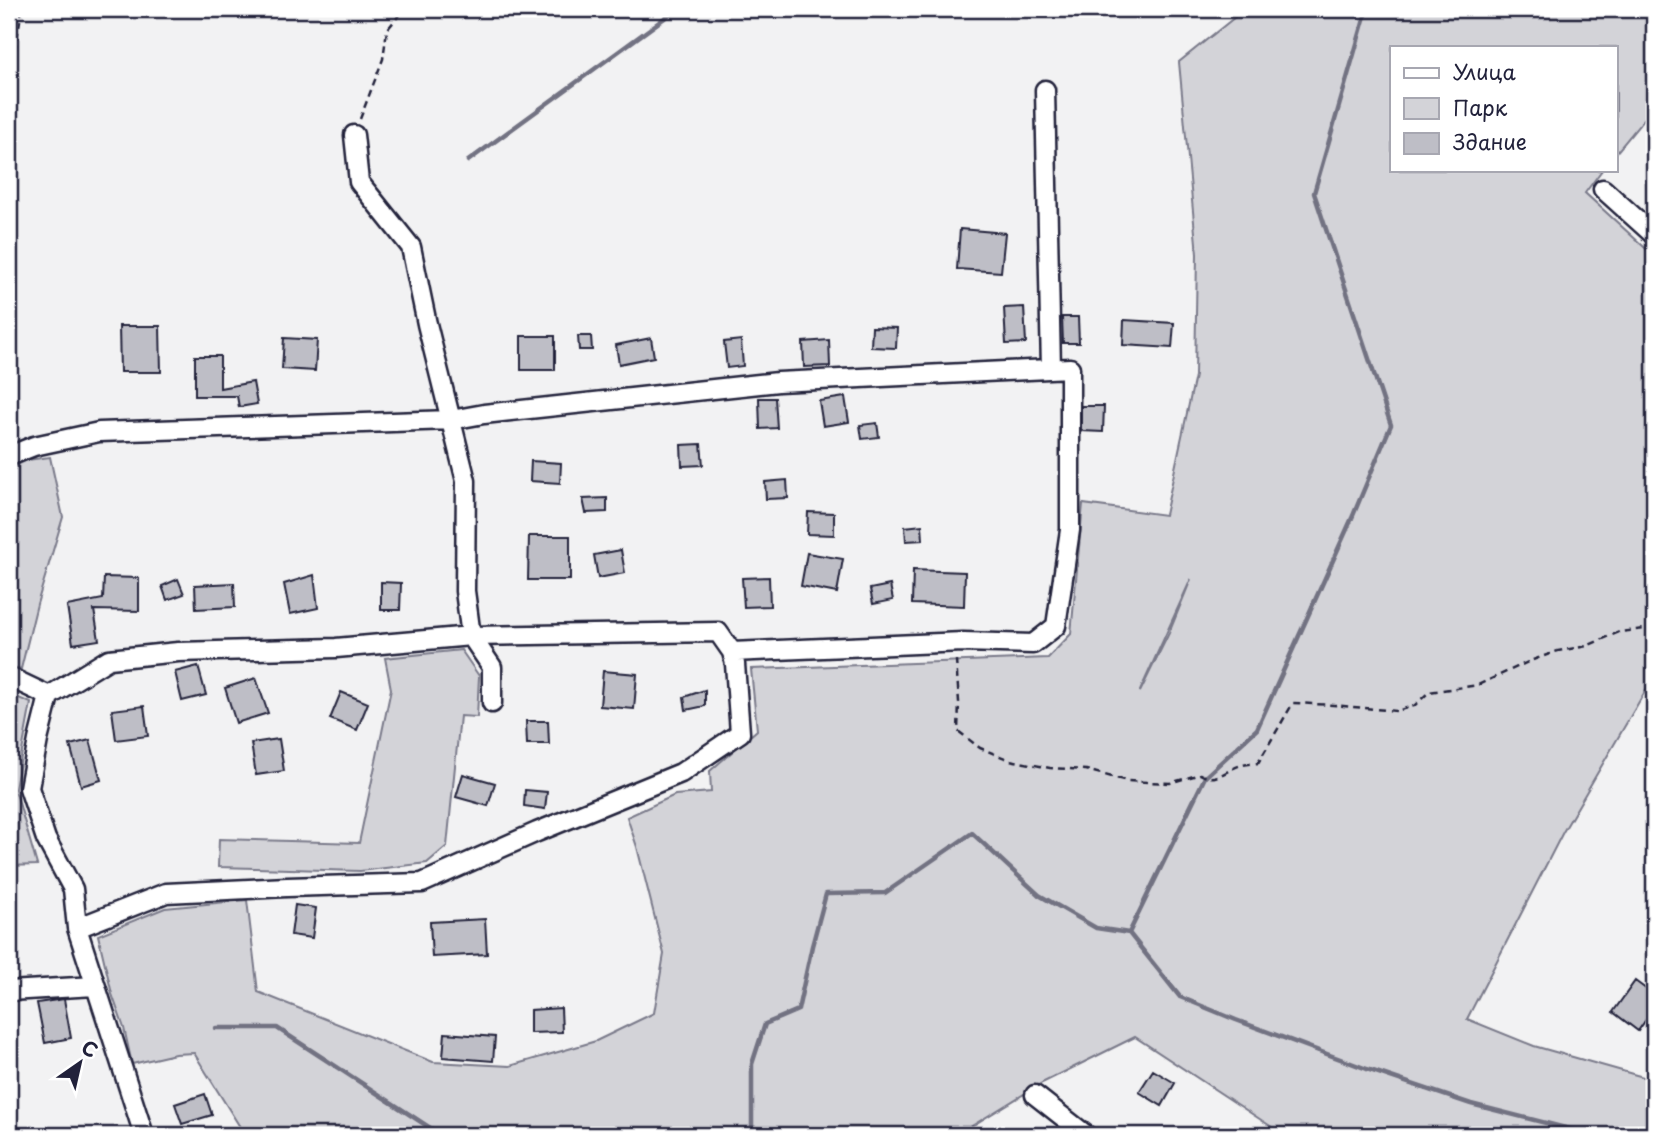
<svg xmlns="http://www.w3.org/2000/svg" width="1663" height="1144" viewBox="0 0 1663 1144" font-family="'Playpen Sans',sans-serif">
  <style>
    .green { fill: #d3d3d8; stroke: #7a7a8a; stroke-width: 2; fill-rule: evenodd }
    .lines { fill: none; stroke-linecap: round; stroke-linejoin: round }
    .stream { stroke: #727282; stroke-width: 4.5 }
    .building { fill: #bebec6; stroke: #22223b; stroke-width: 2 }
    .street-casing { stroke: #22223b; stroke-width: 23 }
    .path { stroke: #22223b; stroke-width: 2.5; stroke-dasharray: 7 5; stroke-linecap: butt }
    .street { stroke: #fff; stroke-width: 18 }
  </style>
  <rect width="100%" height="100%" fill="#f2f2f3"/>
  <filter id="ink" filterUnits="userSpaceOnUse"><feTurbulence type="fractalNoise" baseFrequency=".0143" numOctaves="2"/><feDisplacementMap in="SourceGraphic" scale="14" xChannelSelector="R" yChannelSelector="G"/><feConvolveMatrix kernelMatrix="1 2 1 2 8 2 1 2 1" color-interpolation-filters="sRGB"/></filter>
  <g filter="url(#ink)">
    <path class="green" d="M1245 9H1654V107L1616 153V47H1392V170H1602L1585 193 1654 256V676L1563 832 1467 1019 1534 1046 1654 1080V1135H1284L1135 1037 1042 1083 957 1135H245L194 1053 175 1054 132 1064 124 1028 112 994 98 935 165 908 247 900 258 992 433 1062 510 1066 596 1041 654 1013 664 954 637 847 627 817 675 795 711 792 710 771 757 730 751 669 1048 658 1071 634 1083 504 1165 515 1195 376 1197 254 1179 62ZM1191 579 1169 633 1140 692V691Z
      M50 457 63 517 37 604 21 669 9 666V469L27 460Z
      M461 650 479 676 477 717 460 716 447 846 427 863 360 871 218 867 219 839 359 843 391 689 385 658Z
      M9 694 31 703 15 789 37 865 9 866Z"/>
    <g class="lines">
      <path class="stream" d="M468 161 677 9
        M1129 933 1180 997 1236 1020 1367 1069 1471 1104 1593 1135
        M216 1028H277L441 1135
        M752 1135V1064L765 1024 798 1010 812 946 826 894 885 893 972 833 1039 895 1096 928 1129 933 1205 777 1257 729 1352 518 1391 425 1314 193 1367 9"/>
    </g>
    <path class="building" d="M960 229 1005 233 1001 272 957 269Z
      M1024 307 1026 343 1006 344 1004 308Z
      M1062 317H1078L1079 343H1063Z
      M1124 320 1174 323 1172 348 1123 345Z
      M119 326H160L161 372H120Z
      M872 327 897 328 896 348 871 347Z
      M521 336H555V370H521Z
      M578 336H591L592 350H579Z
      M284 338 317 340 315 371 282 369Z
      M651 338 654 357 619 364 616 345Z
      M741 340 743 366 727 368 724 342Z
      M829 340 830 366 804 367 803 342Z
      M195 356H220V388L253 382 257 404 239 407 237 396H195Z
      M845 397 849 422 823 426 819 401Z
      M759 398H775L777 428 760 429Z
      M1081 406H1104L1103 432 1081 431Z
      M877 423 879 437 862 439 860 425Z
      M701 444 703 465 682 466 681 445Z
      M531 461 561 463 560 483 530 481Z
      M787 480 788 498 766 499 765 482Z
      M607 498V512L586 513 583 499Z
      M808 512 834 513V535L807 534Z
      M922 525 923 540 906 541 905 527Z
      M529 536H570V580H528Z
      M621 550 625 573 598 578 594 555Z
      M807 553 843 559 837 593 801 586Z
      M913 570 965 572 964 606 912 604Z
      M314 575 318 608 290 614 284 584Z
      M104 577 139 578V611L94 610 99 640 73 644 67 606 103 599Z
      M769 577 770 606 744 607 742 578Z
      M178 579 184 594 167 600 162 586Z
      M381 582 401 583 400 610H381Z
      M234 583 235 607 196 609 195 585Z
      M890 585 893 600 873 604 870 589Z
      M198 666 206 695 182 701 175 672Z
      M603 671 637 674 634 709 600 706Z
      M256 678 268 713 236 723 225 688Z
      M705 690V706L686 710 684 697Z
      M341 692 368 703 357 730 330 719Z
      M144 706 148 736 116 740 112 710Z
      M526 721H548L549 744H527Z
      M279 739 284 771 256 775 251 743Z
      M90 740 101 780 81 786 70 745Z
      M463 774 495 783 488 806 456 797Z
      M525 790 547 792 545 809 524 806Z
      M295 905 316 908 312 938 291 935Z
      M485 919 487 954 432 957 430 922Z
      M1635 981 1654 995V1008L1638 1031 1613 1012Z
      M64 999 71 1038 45 1043 37 1003Z
      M561 1008 562 1032 530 1033V1010Z
      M445 1033 495 1037 493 1061 443 1057Z
      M1153 1070 1175 1083 1162 1106 1139 1092Z
      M205 1094 212 1115 182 1124 175 1104Z"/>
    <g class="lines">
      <defs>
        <path id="street" d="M1045 90 1051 369
          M354 135 359 182 411 247 427 324 466 481 465 591 471 636 492 667V703
          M1603 189 1654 235
          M9 456 34 446 99 432 451 420 484 414 778 382 1070 368V530L1056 626 1033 644 963 642 732 652 718 632 471 636 336 648 178 652 109 659 49 696 9 677
          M49 696 38 740 29 788 46 839 73 889 77 928 144 1135
          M77 928 166 893 287 887 422 883 537 832 681 773 740 733 735 664 732 652
          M9 991 95 986
          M1035 1095 1086 1135"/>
      </defs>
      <use href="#street" class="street-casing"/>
      <path class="path" d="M9 86 22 9
        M360 119 383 59 387 30 404 9
        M956 660 959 702 958 731 980 748 1010 760 1050 768 1086 770 1127 781 1170 783 1200 774C1213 782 1222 774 1234 768 1241 764 1250 764 1258 763L1293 703 1333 705 1396 711 1414 706 1429 692 1478 685 1530 661 1558 651 1587 646 1619 632 1654 628"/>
      <use href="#street" class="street"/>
    </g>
  </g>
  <rect width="1663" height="1144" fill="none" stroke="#fff" stroke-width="35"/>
  <rect x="18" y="18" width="1628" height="1109" fill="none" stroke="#22223b" stroke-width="2.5" filter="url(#ink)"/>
  <rect x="1390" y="46" width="228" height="126" fill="#ffffff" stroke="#a7a7b1" stroke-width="2"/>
  <rect x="1404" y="68" width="35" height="10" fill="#ffffff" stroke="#a7a7b1" stroke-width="2"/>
  <text x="1453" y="80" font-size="21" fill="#22223b">Улица</text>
  <rect x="1404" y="98" width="35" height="21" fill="#d3d3d8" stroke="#a7a7b1" stroke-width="2"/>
  <text x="1453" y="116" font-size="21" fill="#22223b">Парк</text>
  <rect x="1404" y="133" width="35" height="21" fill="#bebec6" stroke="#a7a7b1" stroke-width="2"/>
  <text x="1453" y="150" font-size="21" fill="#22223b">Здание</text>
  <g transform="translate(80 1063) rotate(34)" stroke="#ffffff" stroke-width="5" paint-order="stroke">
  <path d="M0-5L12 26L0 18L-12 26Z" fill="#22223b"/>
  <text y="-10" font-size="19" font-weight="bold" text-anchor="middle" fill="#22223b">С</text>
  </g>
</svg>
